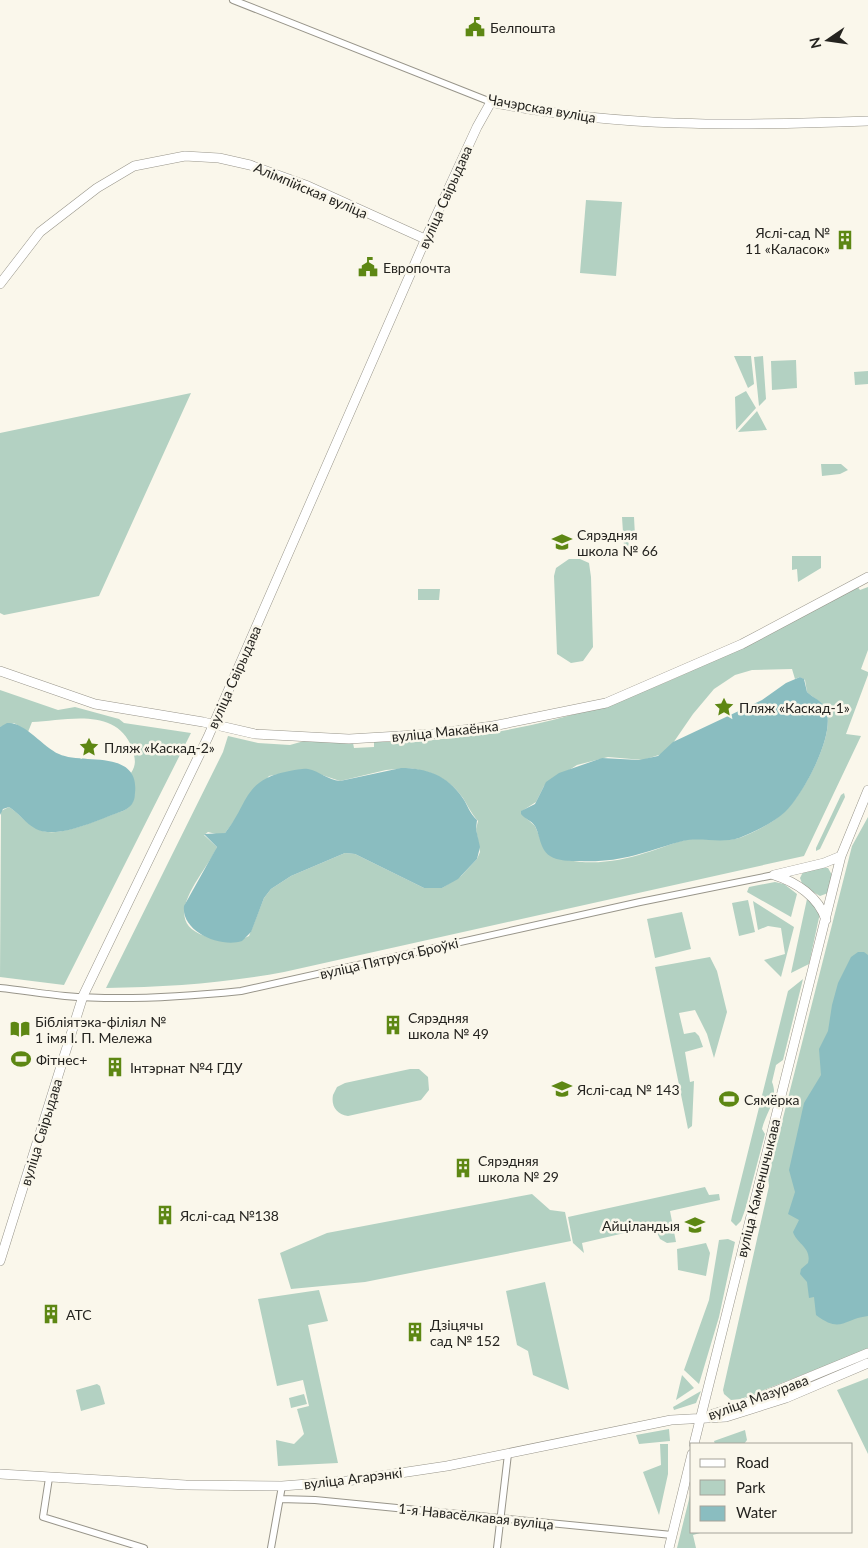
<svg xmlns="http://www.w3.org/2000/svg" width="868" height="1548" viewBox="0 0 868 1548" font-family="Lato,sans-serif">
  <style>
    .green { fill: #b3d1c2; fill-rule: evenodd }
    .water { fill: #8abdc0 }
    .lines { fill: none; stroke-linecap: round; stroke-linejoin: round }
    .street-casing { stroke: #98958a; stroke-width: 8 }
    .secondary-casing { stroke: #98958a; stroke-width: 10 }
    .street { stroke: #fff; stroke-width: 6 }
    .secondary { stroke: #fff; stroke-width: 9 }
    .labels { text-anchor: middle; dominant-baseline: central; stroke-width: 5; stroke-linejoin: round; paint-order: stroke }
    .poi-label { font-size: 14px; fill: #252420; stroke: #faf7eb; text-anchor: start }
    .street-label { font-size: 14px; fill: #252420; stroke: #faf7eb }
  </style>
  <rect width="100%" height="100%" fill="#faf7eb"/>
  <path class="green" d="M586 200 622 202 616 276 580 273Z
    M734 356H751L754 384 748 388Z
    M763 356 766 399 759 406 754 357Z
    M796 360 797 388 772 390 771 361Z
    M868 371V384L855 385 854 372Z
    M746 391 756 408 736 430 735 397Z
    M191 393 99 596 4 615 0 613V433Z
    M757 411 767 430 738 432Z
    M821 464H841L848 470 840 474 822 476Z
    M622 517H634L635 536 628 537 629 548H624Z
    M792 556H821V568L798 582 797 569 792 570Z
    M569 559H580L589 563 591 577 593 647 583 661 571 663 557 654 554 576 556 568Z
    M857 586 860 590 868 587V650L861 669 868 672V675L846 734 861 736 804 856 284 972C225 983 167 987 106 988L223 752 228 736 258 743 290 745 304 741 353 743 354 748 374 747V742C481 743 592 717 689 672 746 646 802 615 857 586ZM792 669 795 679 800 677 805 680 807 692C813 698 822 701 826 710 836 734 803 795 784 812 773 823 756 831 742 837 723 844 704 836 685 840 672 843 659 849 645 853 615 863 575 868 546 852L535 826 526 818 522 811 536 802 544 786 577 765 608 757 643 760 662 754 671 746 693 714 714 689 735 675 752 670ZM408 768C431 771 449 778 463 798 468 806 471 813 478 821L476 829 480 852 477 859 461 876 442 888H424L355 854 345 853 291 876 271 889 264 898 249 936C228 945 227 942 205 936 157 920 206 873 217 847L204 835 208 832 220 835 225 833 269 776 304 769 340 781 386 770Z
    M418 589H440L439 600H418Z
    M0 690 58 710 75 707 119 719 124 723 191 733 64 985 0 977 1 811 9 807C20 814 27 825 40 830 60 839 102 817 123 811 138 804 136 787 131 773 137 764 135 758 132 748 116 706 65 721 32 722L28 732 14 723 0 727Z
    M844 793 845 797 820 849 816 851V848L841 795Z
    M868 817V1349L741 1399 731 1400 724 1394 723 1390 769 1186 768 1177 852 846Z
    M822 868H828L832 875 828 893 820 896 803 886 800 878 803 872Z
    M775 882 784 884 797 894 791 917 747 892 749 887Z
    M807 899 817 906 820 913 809 964 791 973Z
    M748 900 755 932 739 936 732 903Z
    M753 901 794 927 781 977 764 960 785 954 781 928 768 926 758 930Z
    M682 912 691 949 655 958 647 919Z
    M710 957 717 971 727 1012 714 1058 707 1034 695 1010 679 1013 684 1034 695 1032 699 1036 703 1047 685 1052 690 1082 694 1081 692 1126 688 1129 655 967Z
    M803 979 783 1060 776 1065 772 1082C779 1099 766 1112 762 1129L765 1134 745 1210 741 1221 736 1226 731 1221 732 1216 788 991Z
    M410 1069H419L428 1077 429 1090 421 1100 348 1116C336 1114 331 1106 333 1095L337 1087 345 1083Z
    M705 1187 709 1195 719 1194 720 1200 670 1211 676 1242 667 1243 660 1239 654 1226 582 1243 584 1253 573 1243 568 1217Z
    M532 1194 550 1210 565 1212 571 1241 365 1282 291 1289 280 1253 327 1233Z
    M728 1239 735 1242 719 1317 699 1384 684 1370 709 1300 719 1240Z
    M706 1243 710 1253 706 1276 678 1270 677 1249Z
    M545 1282 569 1390 533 1375 528 1351 517 1345 506 1291Z
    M319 1290 328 1321 308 1325 338 1463 278 1466 276 1440 294 1444 304 1434 297 1409 309 1406 303 1380 277 1386 258 1299Z
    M682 1375 694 1388 676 1400Z
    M868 1378V1454L837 1390Z
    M97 1384 100 1386 105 1404 81 1411 76 1390Z
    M701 1391 696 1403 674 1410 673 1407Z
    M304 1394 307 1404 291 1408 289 1398Z
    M669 1429 670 1441 639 1444 636 1435Z
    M745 1430 747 1440 744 1444H715L714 1441Z
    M660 1444H668V1474L659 1515 643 1472 661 1465Z
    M692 1487V1532L700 1533 693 1535 696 1548H677Z"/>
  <path class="water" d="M800 677 804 679 807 692C813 698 822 700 826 710 836 734 803 795 785 812 773 823 754 832 739 838 719 844 698 836 679 842 641 853 620 863 579 861 570 861 558 861 550 856 540 850 540 835 535 826 531 820 525 819 521 814V811L535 804 546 782 559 773 602 758 639 760 658 756 673 742 762 700 786 683Z
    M7 723C24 721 43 747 59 754 81 765 140 748 135 793 135 802 131 807 123 811 99 819 59 840 36 829 25 823 19 813 9 807L3 809 0 815V727Z
    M401 768C426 768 447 775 462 797 468 805 469 813 477 820L476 829 480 847 477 859 458 879 442 888H424L355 854 345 853 291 876 271 889 264 898 251 932 242 941C221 948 181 932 184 906L217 847 204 834 225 833C248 805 243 781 285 772 292 771 300 768 308 769 319 771 328 780 340 781Z
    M864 952 868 955V1316C843 1319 841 1334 816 1315L814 1297 809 1298 807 1282 800 1274 801 1269 808 1263C812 1248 797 1244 793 1232L799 1220 788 1214 795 1192 789 1170 804 1103 821 1075 819 1049 828 1031 832 1005 838 983 851 957 858 952Z"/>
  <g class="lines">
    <defs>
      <path id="street" d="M233 0 491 102
        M0 988C21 990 43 994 65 996 123 1001 183 997 241 991L640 902 774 875
        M49 1478 43 1517 144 1548
        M280 1499 315 1500 672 1535
        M271 1548 282 1486
        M497 1548 508 1454"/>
      <path id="secondary" d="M0 284 40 232 97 188 134 166 185 156 219 158 250 165 308 186 425 239
        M0 671 95 704 203 722 255 734 349 739 433 734 493 726 606 703 742 644 868 577
        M774 875C796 882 819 897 826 920
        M774 875 824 863 841 856
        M0 1261 83 996 208 737 430 229 477 127 491 102C618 128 740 126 868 121
        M713 1414 739 1406 868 1353
        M694 1444 841 856 868 790
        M0 1474 186 1485 282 1486 347 1481 447 1466 671 1420 726 1417 786 1398 868 1363
        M669 1548 692 1454"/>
    </defs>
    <use href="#street" class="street-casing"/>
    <use href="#secondary" class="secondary-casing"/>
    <use href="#street" class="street"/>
    <use href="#secondary" class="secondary"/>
  </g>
  <defs>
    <symbol id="civic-bare" viewBox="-9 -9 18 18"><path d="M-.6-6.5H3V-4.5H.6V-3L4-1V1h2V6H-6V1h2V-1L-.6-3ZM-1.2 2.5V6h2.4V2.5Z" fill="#5d8713" stroke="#faf7eb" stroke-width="2.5" paint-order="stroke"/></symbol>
    <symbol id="building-bare" viewBox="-9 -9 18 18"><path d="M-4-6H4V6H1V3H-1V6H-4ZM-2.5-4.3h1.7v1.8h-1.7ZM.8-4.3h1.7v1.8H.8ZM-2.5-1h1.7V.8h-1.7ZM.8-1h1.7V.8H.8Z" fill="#5d8713" stroke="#faf7eb" stroke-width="2.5" paint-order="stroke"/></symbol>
    <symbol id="school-bare" viewBox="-9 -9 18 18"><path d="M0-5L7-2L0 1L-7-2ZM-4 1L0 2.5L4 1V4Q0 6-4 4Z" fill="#5d8713" stroke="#faf7eb" stroke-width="2.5" paint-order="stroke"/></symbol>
    <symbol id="sight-bare" viewBox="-9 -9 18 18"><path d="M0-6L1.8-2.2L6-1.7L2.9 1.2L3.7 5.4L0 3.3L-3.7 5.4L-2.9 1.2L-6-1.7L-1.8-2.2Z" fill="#5d8713" stroke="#faf7eb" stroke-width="2.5" paint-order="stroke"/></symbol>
    <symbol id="library-bare" viewBox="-9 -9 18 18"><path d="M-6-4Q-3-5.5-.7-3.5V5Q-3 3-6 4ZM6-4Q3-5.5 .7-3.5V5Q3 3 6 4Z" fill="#5d8713" stroke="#faf7eb" stroke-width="2.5" paint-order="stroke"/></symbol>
    <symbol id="stadium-bare" viewBox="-9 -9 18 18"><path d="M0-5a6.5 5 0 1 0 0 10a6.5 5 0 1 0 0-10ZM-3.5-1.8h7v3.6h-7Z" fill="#5d8713" stroke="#faf7eb" stroke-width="2.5" paint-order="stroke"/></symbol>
  </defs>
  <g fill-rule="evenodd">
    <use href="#civic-bare" x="461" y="13" width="28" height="28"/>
    <use href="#building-bare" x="831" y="226" width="28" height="28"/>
    <use href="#civic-bare" x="354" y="253" width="28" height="28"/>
    <use href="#school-bare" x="548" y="528" width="28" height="28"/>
    <use href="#sight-bare" x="710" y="693" width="28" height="28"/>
    <use href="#sight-bare" x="75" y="733" width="28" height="28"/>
    <use href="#building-bare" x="379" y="1011" width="28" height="28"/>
    <use href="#library-bare" x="6" y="1015" width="28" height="28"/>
    <use href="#stadium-bare" x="7" y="1045" width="28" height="28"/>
    <use href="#building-bare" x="101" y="1053" width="28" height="28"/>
    <use href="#school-bare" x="548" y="1075" width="28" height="28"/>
    <use href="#stadium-bare" x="715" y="1085" width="28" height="28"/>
    <use href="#building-bare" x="449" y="1154" width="28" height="28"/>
    <use href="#building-bare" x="151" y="1201" width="28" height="28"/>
    <use href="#school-bare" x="681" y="1211" width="28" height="28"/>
    <use href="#building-bare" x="37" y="1300" width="28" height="28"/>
    <use href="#building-bare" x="401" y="1318" width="28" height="28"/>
  </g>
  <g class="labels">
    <g class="poi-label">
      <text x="490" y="27">Белпошта</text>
      <text x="830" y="232" text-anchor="end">Яслі-сад №<tspan x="830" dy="16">11 «Каласок»</tspan></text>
      <text x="383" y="267">Европочта</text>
      <text x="577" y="534">Сярэдняя<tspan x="577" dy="16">школа № 66</tspan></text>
      <text x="739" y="707">Пляж «Каскад-1»</text>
      <text x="104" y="747">Пляж «Каскад-2»</text>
      <text x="408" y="1017">Сярэдняя<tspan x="408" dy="16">школа № 49</tspan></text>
      <text x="35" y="1021">Бібліятэка-філіял №<tspan x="35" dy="16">1 імя І. П. Мележа</tspan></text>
      <text x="36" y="1059">Фітнес+</text>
      <text x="130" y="1067">Інтэрнат №4 ГДУ</text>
      <text x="577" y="1089">Яслі-сад № 143</text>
      <text x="744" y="1099">Сямёрка</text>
      <text x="478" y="1160">Сярэдняя<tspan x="478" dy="16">школа № 29</tspan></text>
      <text x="180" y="1215">Яслі-сад №138</text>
      <text x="680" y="1225" text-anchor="end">Айціландыя</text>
      <text x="66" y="1314">АТС</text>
      <text x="430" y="1324">Дзіцячы<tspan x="430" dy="16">сад № 152</tspan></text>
    </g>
    <g class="street-label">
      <text transform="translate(542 108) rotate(10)">Чачэрская вуліца</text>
      <text transform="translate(311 190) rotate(23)">Алімпійская вуліца</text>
      <text transform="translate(445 197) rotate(-66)">вуліца Свірыдава</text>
      <text transform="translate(234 677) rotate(-66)">вуліца Свірыдава</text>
      <text transform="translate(445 731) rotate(-6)">вуліца Макаёнка</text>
      <text transform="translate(389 958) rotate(-13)">вуліца Пятруся Броўкі</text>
      <text transform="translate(41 1132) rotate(-73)">вуліца Свірыдава</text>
      <text transform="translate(758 1188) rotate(-76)">вуліца Каменшчыкава</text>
      <text transform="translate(758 1397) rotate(-20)">вуліца Мазурава</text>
      <text transform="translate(353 1478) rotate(-7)">вуліца Агарэнкі</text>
      <text transform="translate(476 1516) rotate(6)">1-я Навасёлкавая вуліца</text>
    </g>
  </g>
  <rect x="690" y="1443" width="162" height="90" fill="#faf7eb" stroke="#a5a39a"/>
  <rect x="700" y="1459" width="25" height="8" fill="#ffffff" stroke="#a5a39a"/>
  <text x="736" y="1468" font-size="15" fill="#252420">Road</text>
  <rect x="700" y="1480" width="25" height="15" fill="#b3d1c2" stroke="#a5a39a"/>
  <text x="736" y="1493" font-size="15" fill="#252420">Park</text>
  <rect x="700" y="1506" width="25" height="15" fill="#8abdc0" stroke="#a5a39a"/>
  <text x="736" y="1518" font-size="15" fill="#252420">Water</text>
  <g transform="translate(828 40) rotate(257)" stroke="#faf7eb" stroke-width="4" paint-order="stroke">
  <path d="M0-4L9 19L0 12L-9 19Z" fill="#252420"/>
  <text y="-8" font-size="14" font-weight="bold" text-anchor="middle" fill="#252420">N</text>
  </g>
</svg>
